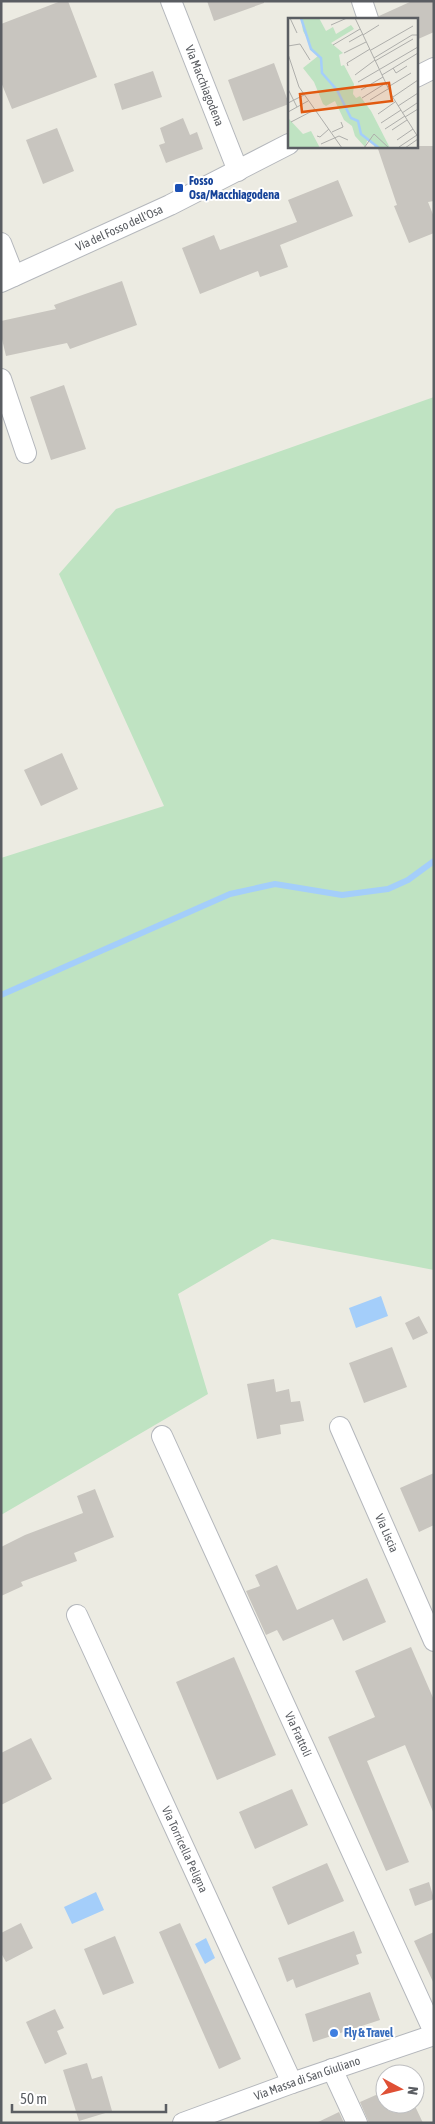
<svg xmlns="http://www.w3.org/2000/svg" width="435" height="2124" viewBox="0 0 435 2124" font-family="'Asap Condensed',sans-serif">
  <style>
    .green { fill: #bfe3c2 }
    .water { fill: #a4cefa }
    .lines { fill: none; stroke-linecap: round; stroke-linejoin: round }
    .stream { stroke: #a4cefa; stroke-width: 6 }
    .building { fill: #c8c5bf }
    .minor-casing { stroke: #b4b7bc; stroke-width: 22 }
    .minor { stroke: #fff; stroke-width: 20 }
    .transit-dot { fill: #1a4fb4; stroke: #fff; stroke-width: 2 }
    .shop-dot { fill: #3f7fe0; stroke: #fff; stroke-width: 2 }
    .labels { text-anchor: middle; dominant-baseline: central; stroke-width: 4; stroke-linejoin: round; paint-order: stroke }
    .street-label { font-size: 12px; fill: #5a5d62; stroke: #fff }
    .transit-label { font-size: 12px; font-weight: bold; fill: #164399; stroke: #fff; text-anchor: start }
    .shop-label { font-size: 12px; font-weight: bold; fill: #366cbe; stroke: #fff; text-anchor: start }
    .inset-river { fill: none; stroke: #a4cefa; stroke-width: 2.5 }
    .inset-road { fill: none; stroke: #aeaeab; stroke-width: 1 }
    .view { fill: #e15910; fill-opacity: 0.15; stroke: #e15910; stroke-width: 2.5 }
    .inset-edge { fill: none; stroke: #5a5d62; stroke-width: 2.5 }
  </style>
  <rect width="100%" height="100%" fill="#ecebe2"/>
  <path class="green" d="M434 397V1270L272 1239 178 1294 208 1394 1 1515V858L164 806 59 574 116 509Z"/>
  <path class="water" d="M381 1296 388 1316 356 1328 349 1308Z
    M96 1892 104 1910 72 1924 64 1907Z
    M206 1938 215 1958 205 1964 195 1944Z"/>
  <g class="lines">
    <path class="stream" d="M1 995 230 894 275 884 342 895 388 889 408 880 434 861"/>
  </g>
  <path class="building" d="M61 1H68L97 77 12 109 1 82V24Z
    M207 1H264V3L214 21Z
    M412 1H434V32L416 40V19H380L379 16Z
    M274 63 289 104 243 121 228 80Z
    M153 71 162 97 122 110 114 84Z
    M183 118 190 135 197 132 203 149 166 163 159 145 165 143 160 128Z
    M57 128 74 171 43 184 26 140Z
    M377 146H434V201L428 202 434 217V233L409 243 394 206 397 205Z
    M338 180 353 216 280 245 288 267 260 277 258 271 200 294 182 248 214 235 220 250 297 222 288 200Z
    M122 281 137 325 70 349 67 343 6 356 1 335V321L56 309 54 305Z
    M64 385 86 449 51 460 30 397Z
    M62 753 78 789 41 806 24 770Z
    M419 1316 428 1333 413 1340 405 1323Z
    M392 1347 407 1387 364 1403 349 1363Z
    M274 1379 276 1392 289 1389 291 1402 300 1401 304 1421 280 1425 281 1434 257 1439 247 1384Z
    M434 1473V1525L419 1532 400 1488Z
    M95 1489 114 1537 74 1553 77 1561 21 1582 23 1586 1 1596V1547L25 1535 83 1513 77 1496Z
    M277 1565 297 1610 367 1578 386 1622 343 1641 333 1619 283 1641 277 1630 266 1635 246 1591 260 1586 255 1575Z
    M411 1647 434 1700V1814L405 1745 367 1761 409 1862 386 1871 328 1737 375 1717 355 1671Z
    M234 1657 276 1755 217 1780 176 1682Z
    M31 1738 52 1779 1 1805V1753Z
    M292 1789 308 1825 255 1849 239 1812Z
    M327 1863 344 1901 288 1925 272 1887Z
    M429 1882 434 1899 415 1906 409 1889Z
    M21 1923 33 1948 6 1962 1 1953V1933Z
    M180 1923 241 2059 219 2069 159 1932Z
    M354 1931 362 1953 356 1955 359 1964 296 1988 293 1979 287 1982 278 1958Z
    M434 1932V1984L414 1941Z
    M115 1936 134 1983 103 1995 84 1949Z
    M370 1992 380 2020 313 2042 305 2014Z
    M55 2009 64 2028 57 2031 67 2054 45 2064 26 2022Z
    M87 2063 92 2079 102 2076 112 2111 79 2121 63 2070Z
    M385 2091V2104H414L423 2123H369L360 2102Z
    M339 2112 344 2123H316Z"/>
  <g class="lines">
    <defs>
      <g id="minor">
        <path id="s1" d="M171 1 238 171"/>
        <path d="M362 1 368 19"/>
        <path d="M416 77 434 68"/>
        <path d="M1 243 14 276"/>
        <path id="s2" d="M1 282 170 205 289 144"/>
        <path d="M1 379 26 453"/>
        <path id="s3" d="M340 1427 434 1641"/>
        <path id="s4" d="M162 1436 434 2032"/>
        <path id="s5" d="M77 1615 292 2083"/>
        <path d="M332 2069 357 2123"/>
        <path id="s6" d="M183 2123 292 2083 434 2035"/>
      </g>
    </defs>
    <use href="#minor" class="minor-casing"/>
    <use href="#minor" class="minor"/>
  </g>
  <rect class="transit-dot" x="174" y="183" width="10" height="10" rx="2.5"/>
  <circle class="shop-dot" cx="334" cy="2033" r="5"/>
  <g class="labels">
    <g class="street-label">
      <text stroke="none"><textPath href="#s1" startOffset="91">Via Macchiagodena</textPath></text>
      <text stroke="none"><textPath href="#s2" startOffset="130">Via del Fosso dell'Osa</textPath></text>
      <text stroke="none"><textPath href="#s3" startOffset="116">Via Liscia</textPath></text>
      <text stroke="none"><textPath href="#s4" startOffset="328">Via Frattoli</textPath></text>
      <text stroke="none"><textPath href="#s5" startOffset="258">Via Torricella Peligna</textPath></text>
      <text stroke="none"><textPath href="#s6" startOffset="132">Via Massa di San Giuliano</textPath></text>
    </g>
    <g class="transit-label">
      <text x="189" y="181">Fosso<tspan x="189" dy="14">Osa/Macchiagodena</tspan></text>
    </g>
    <g class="shop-label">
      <text x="344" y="2033">Fly &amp; Travel</text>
    </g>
  </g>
  <g transform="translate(288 18)">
    <rect width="130" height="130" fill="#ecebe2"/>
    <path d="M13 0H31L38 13 45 9 48 16 63 7 66 11 43 25 55 35 51 37 53 48 56 47 66 66 65 76 68 80 72 78 83 93 102 130H87L84 123H79L77 129 67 118 64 108 56 102 47 83 38 88 35 86 26 64 15 50 30 38 22 31 23 27 15 13ZM0 100 15 116 23 113 32 130H0Z" fill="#bfe3c2"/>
    <path class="inset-river" d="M13 0 23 31 33 40 34 55 49 72 63 100 70 103 73 116 91 130"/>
    <path class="inset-road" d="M2 0 9 15M67 0 104 78 130 119M43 7 59 0M75 17 91 7M61 24 75 16M45 27 72 11M0 28 12 26 22 42M83 32 125 8M56 35 78 24M0 36 11 69 54 130M86 40 124 17H130M87 43 125 21M60 48 59 45 82 31M105 50 108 55 119 48M67 57 87 42M94 57 130 35M70 64 130 29M100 69 123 55M0 71 9 89M73 72 95 59M105 79 130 62M74 80 98 65M82 82 100 71M0 85 16 77M110 88 130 75M0 94 20 83M114 95 129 85M90 96 107 84M117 99 130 91M3 104 26 92M93 105 113 92M97 111 117 98M104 112 119 102M44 114 55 109 53 104M29 118 32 119 41 111M109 122 125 111M33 126 51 118 60 122M111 129 129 117M76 130 86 116 101 130M117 130 130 121"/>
    <path class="view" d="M101 65 104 83 14 94 12 76Z"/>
    <rect width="130" height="130" class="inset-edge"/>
  </g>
  <rect width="435" height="2124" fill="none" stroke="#5a5d62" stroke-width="5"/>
  <g transform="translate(400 2089) rotate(97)"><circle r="24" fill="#ffffff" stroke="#bdbec0"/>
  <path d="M0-4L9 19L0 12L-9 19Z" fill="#df5035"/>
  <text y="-8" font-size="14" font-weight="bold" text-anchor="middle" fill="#5a5d62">N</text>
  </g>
  <path d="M12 2104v8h154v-8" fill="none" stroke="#5a5d62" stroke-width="2.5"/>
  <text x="20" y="2104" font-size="15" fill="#5a5d62" stroke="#ffffff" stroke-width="4" paint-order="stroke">50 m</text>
</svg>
